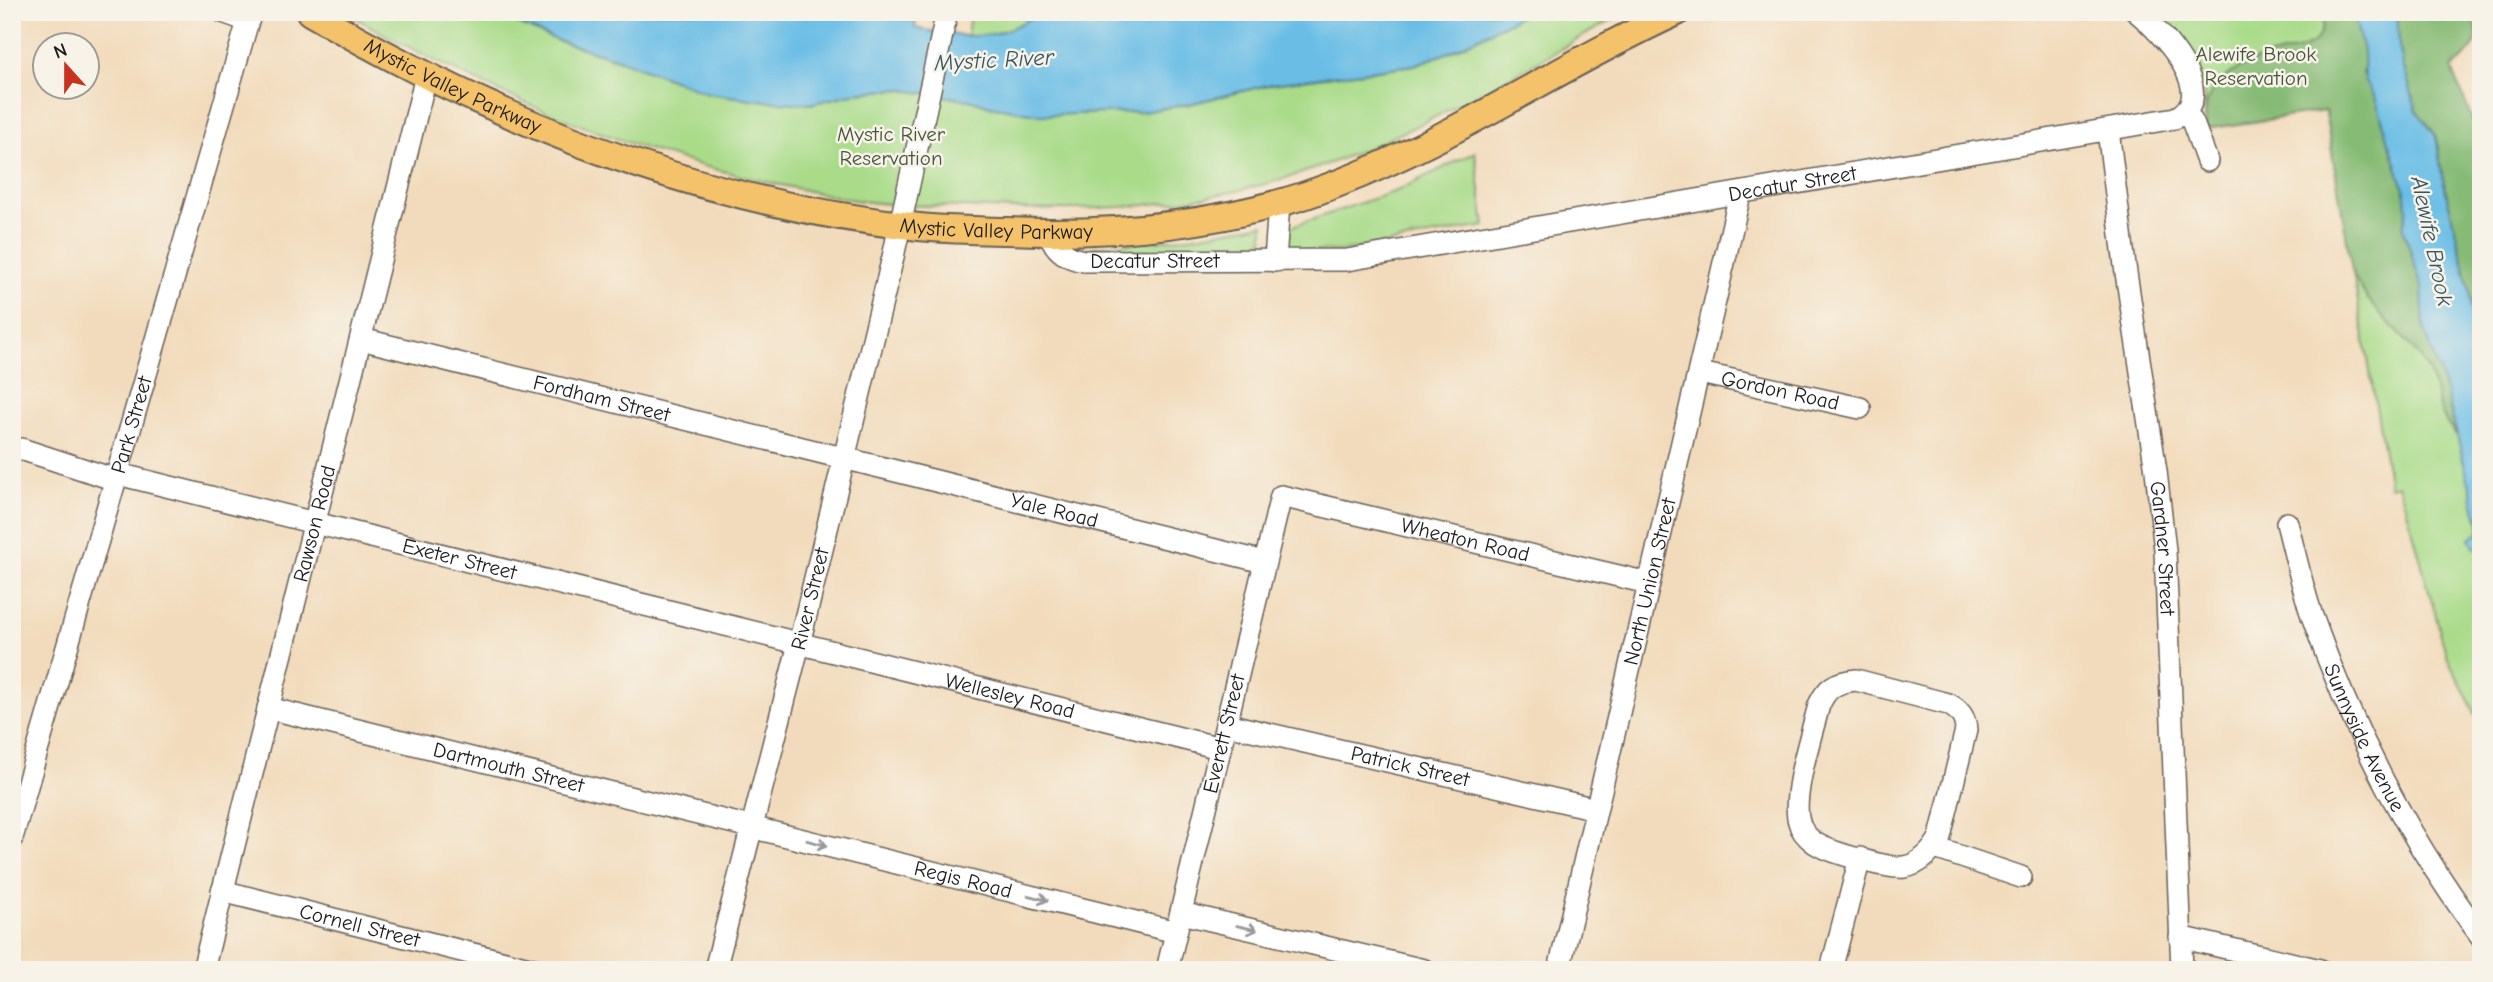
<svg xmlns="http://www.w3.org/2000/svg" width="2493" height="982" viewBox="0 0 2493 982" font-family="'Comic Neue',sans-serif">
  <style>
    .green { fill: #a9db89; stroke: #627c52; stroke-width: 2 }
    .forest { fill: #86bb75; stroke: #516c48; stroke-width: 2 }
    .water { fill: #6abee6; stroke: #436d81; stroke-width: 2 }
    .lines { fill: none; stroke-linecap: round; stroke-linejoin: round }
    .minor-casing { stroke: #675f54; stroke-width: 24 }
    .major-casing { stroke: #675f54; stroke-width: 30 }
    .minor { stroke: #fff; stroke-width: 21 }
    .major { stroke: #f4c26a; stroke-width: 26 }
    .oneway { stroke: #999 }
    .labels { text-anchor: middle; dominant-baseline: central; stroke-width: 5; stroke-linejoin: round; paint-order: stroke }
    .park-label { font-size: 21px; fill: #46553d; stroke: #f7f3e8 }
    .street-label { font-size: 21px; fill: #1c1c1c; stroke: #f7f3e8 }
    .water-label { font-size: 23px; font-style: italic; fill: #375563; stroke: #f7f3e8 }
  </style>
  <rect width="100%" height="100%" fill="#f7f3e8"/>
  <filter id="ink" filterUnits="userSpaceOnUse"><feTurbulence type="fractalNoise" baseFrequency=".0143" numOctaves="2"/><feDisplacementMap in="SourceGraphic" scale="14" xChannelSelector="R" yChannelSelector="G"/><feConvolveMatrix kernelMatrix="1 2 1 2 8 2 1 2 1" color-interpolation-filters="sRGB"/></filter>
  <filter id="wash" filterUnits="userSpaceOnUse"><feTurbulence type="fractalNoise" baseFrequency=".00686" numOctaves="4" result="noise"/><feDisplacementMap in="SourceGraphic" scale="28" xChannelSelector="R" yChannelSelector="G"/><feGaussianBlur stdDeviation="1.57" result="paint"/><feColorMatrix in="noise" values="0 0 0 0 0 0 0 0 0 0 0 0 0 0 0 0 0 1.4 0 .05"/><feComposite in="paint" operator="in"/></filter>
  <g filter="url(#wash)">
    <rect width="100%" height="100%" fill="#f2dbbc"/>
    <path class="green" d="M345 12H490L559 41 618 59 708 93 735 97 810 104 856 93 897 89 976 101 990 106 1042 115 1142 112 1189 104 1272 84 1414 65 1452 51 1528 12H1626C1521 70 1417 135 1302 173 1203 206 1096 213 992 208 951 206 909 207 869 202 844 199 819 193 795 188 636 156 485 93 345 12Z
      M970 12H1041C1017 28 995 35 967 38Z
      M2156 12H2353L2479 523V532L2470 540 2481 552V725L2447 657 2408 514 2398 485 2390 487 2325 111 2205 116C2207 74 2186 41 2156 12Z
      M1475 152 1485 226 1345 251H1288L1290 227 1399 190Z
      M1264 224 1262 251H1090L1093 247 1183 238Z"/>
    <path class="forest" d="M2324 12H2353L2363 51 2364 62 2362 73 2375 97 2406 195 2407 209 2403 228 2422 287 2424 328 2447 395 2456 436C2450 427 2443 419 2440 409 2435 395 2434 381 2427 368 2405 331 2368 313 2352 270L2325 111 2206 129C2206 122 2204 114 2206 107 2211 77 2251 60 2278 54 2306 48 2324 47 2324 12Z
      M2397 12H2466C2489 35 2471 53 2452 68L2481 142V342L2474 333 2472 325 2470 292 2442 175 2437 143 2435 134 2417 111 2403 64 2399 45Z"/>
    <path class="water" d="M490 12H880L916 21 915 28C969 38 992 44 1041 12H1528L1452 51 1414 65 1272 84 1189 104 1142 112 1042 115 990 106 976 101 897 89 856 93 810 104 765 101 708 93 618 59 559 41Z
      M2353 12H2397L2399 45 2403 64 2417 111 2435 135 2437 143 2442 175 2470 292 2472 325 2474 333 2481 342V552L2474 547 2470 539 2479 532V523L2447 395 2424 328 2422 287 2403 228 2407 209 2406 195 2375 97 2364 81 2363 51Z"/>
  </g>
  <g filter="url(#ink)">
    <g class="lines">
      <defs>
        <g id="minor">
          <path d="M223 12 248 21"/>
          <path d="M2186 111 2193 123 2207 161"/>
          <path id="s1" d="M2108 130 2125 266 2156 471 2165 550 2182 970"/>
          <path id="s2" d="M1049 232C1054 249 1066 258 1084 261L1347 260 2175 118C2223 96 2160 31 2137 12"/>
          <path d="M1275 261 1279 203"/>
          <path id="s3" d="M361 339 1264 562"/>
          <path id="s4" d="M1700 373 1860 408"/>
          <path d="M21 449 116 480"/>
          <path id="s5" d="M118 474 1220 748"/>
          <path id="s6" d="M2287 523C2295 554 2302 586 2312 616 2352 729 2409 840 2481 936"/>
          <path d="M1856 680 1948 704C1960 710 1965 717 1966 730L1940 837C1934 850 1920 865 1904 867 1888 869 1829 852 1815 843 1808 838 1801 831 1799 822 1791 796 1812 733 1819 705 1827 687 1836 682 1856 680Z"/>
          <path id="s7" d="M268 708 1176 932"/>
          <path id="s8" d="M1226 724 1596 809"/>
          <path id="s9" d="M12 838 248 21 252 12"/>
          <path d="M1935 848 2021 877"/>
          <path id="s10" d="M222 891 537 970"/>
          <path d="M1181 913 1424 970"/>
          <path d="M2180 937 2320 970"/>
          <path id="s11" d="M203 970 426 76"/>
          <path id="s12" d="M715 970 799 644 893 257 947 12"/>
          <path id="s13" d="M1167 970 1281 496 1648 583"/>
          <path id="s14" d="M1559 970 1740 194"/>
          <path d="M1831 970 1860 858"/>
        </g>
        <g id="major">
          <path id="s15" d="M310 12C496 121 703 204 919 227 948 230 977 230 1007 231 1105 235 1209 226 1303 196 1436 152 1550 70 1677 12"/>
        </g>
      </defs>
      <use href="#minor" class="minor-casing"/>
      <use href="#major" class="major-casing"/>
      <use href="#minor" class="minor"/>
      <use href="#major" class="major"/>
    </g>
    <defs><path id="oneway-shaft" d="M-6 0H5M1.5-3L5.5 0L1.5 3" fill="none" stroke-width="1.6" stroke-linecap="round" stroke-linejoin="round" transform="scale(1.75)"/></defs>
    <g class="oneway">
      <use href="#oneway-shaft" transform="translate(817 843) rotate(14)"/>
      <use href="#oneway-shaft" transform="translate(1038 898) rotate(14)"/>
      <use href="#oneway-shaft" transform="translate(1247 928) rotate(13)"/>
    </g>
  </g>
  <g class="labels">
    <g class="park-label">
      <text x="2256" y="54">Alewife Brook<tspan x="2256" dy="24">Reservation</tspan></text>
      <text x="891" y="134">Mystic River<tspan x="891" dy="24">Reservation</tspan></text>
    </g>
    <g class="street-label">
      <text stroke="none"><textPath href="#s15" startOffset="161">Mystic Valley Parkway</textPath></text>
      <text stroke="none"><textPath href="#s2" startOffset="763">Decatur Street</textPath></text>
      <text stroke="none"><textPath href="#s15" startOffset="728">Mystic Valley Parkway</textPath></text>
      <text stroke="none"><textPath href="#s2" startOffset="119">Decatur Street</textPath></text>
      <text stroke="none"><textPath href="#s4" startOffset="82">Gordon Road</textPath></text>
      <text stroke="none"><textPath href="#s3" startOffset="248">Fordham Street</textPath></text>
      <text stroke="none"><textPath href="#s9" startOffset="430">Park Street</textPath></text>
      <text stroke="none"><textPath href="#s3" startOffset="714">Yale Road</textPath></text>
      <text stroke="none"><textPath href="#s11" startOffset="460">Rawson Road</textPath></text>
      <text stroke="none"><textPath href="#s13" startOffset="677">Wheaton Road</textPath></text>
      <text stroke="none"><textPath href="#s1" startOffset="422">Gardner Street</textPath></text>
      <text stroke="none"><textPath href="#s5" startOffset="352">Exeter Street</textPath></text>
      <text stroke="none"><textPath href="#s14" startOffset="399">North Union Street</textPath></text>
      <text stroke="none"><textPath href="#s12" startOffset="383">River Street</textPath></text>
      <text stroke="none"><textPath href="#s5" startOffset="919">Wellesley Road</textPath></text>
      <text stroke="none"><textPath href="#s13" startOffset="243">Everett Street</textPath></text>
      <text stroke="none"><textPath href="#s6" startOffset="229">Sunnyside Avenue</textPath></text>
      <text stroke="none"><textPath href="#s7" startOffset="248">Dartmouth Street</textPath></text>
      <text stroke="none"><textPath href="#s8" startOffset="189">Patrick Street</textPath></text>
      <text stroke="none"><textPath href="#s7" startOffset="716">Regis Road</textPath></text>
      <text stroke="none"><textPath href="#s10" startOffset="142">Cornell Street</textPath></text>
    </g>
    <g class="water-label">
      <text transform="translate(994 60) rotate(-3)">Mystic River</text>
      <text transform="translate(2432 241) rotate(78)">Alewife Brook</text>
    </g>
  </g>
  <rect width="2493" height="982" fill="none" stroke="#f7f3e8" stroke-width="42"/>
  <g transform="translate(66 66) rotate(339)"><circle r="33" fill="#f7f3e8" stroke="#9f9d96" stroke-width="2"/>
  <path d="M0-5L12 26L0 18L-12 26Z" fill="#c8321e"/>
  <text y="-10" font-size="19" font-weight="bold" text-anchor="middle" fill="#1c1c1c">N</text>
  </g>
</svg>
